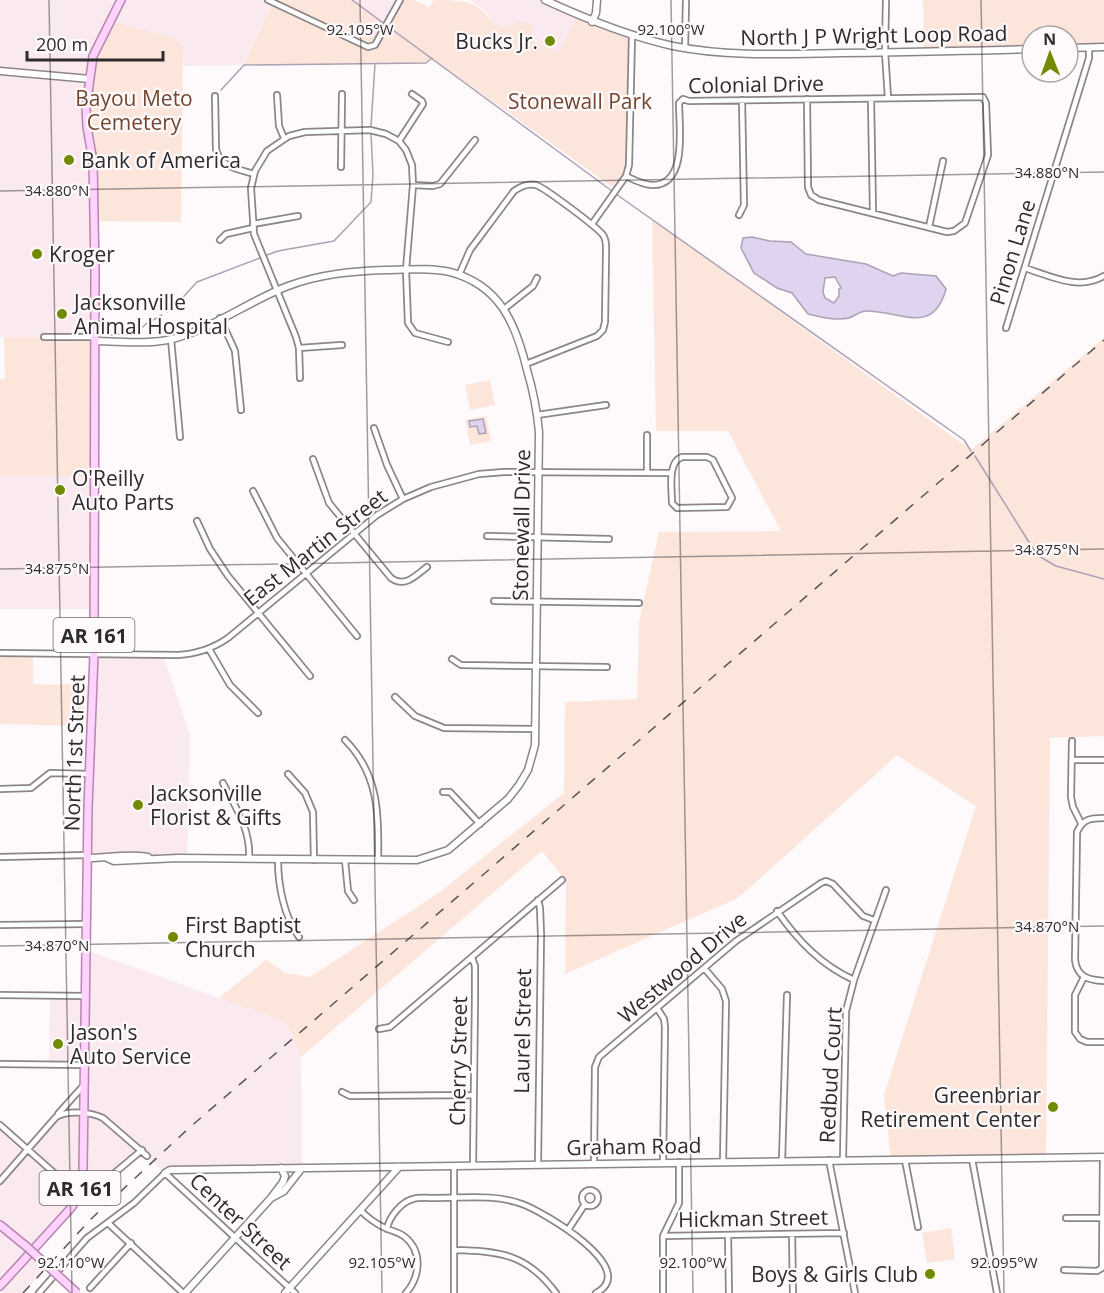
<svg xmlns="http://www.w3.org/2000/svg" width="1104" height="1293" viewBox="0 0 1104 1293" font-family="'Open Sans',sans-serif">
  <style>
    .built { fill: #faeaf0 }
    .green { fill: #fce5db }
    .water { fill: #dfd3f0; stroke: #aaa1b5; stroke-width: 1.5; fill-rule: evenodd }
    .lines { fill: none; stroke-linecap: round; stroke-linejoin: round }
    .stream { stroke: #aaa1b5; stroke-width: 1.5 }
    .street-casing { stroke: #8d8688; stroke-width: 8 }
    .secondary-casing { stroke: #8d8688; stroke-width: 9 }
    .primary-casing { stroke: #b685b1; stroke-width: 10 }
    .street { stroke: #fff; stroke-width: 4.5 }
    .secondary { stroke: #fff; stroke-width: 6 }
    .primary { stroke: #ffd3fb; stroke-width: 7 }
    .rail { stroke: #585556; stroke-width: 1.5; stroke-dasharray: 10 10; stroke-linecap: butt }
    .primary-bridge-casing { stroke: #b685b1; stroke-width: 10; stroke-linecap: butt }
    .primary-bridge { stroke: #ffd3fb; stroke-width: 7 }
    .ticks { fill: none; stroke: #2e2b2c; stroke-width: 1.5; stroke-opacity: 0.45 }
    .poi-dot { fill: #718a00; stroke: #fefafb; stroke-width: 2 }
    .labels { text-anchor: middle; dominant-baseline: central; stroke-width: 4.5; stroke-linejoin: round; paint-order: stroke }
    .shield { fill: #fefafb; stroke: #6c696a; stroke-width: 1.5 }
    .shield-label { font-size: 20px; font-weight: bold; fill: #2e2b2c }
    .street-label { font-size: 21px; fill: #2e2b2c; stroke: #fefafb }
    .poi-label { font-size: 21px; fill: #2e2b2c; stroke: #fefafb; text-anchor: start }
    .park-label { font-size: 21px; fill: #734630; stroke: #fefafb }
    .ticks-label { font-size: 15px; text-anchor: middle; fill: #2e2b2c; stroke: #fefafb; stroke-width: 4.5; stroke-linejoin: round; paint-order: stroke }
  </style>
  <rect width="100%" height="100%" fill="#fefafb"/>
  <path class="built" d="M0 0H274L244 65 183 66 184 55 91 145 95 337H0Z
    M351 0H400L388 25Z
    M470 0H545L577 15 559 54 534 40 533 29 507 28 492 24 487 12Z
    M0 476 93 477 94 609H0Z
    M94 654 163 655 190 736 187 859 88 858Z
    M86 950 286 1022 301 1057 302 1168 165 1173 141 1150 93 1191 79 1195 31 1251 47 1266 24 1293H0V1125L27 1149 56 1117 84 1114 85 1065H49L50 996H86Z"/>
  <path class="green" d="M274 0H352L388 25 400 0H414L429 7 434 0C461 0 479 0 493 24L507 28 518 22 531 24 533 29 534 41 559 53 577 15 632 36 629 165 618 188 611 186 432 58 426 63 244 65Z
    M923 0H1104V47L1068 48V36H1032V49L924 51Z
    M110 21 176 39 183 47 181 222 95 221 87 127 91 64Z
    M652 219 971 450 1104 338V736L1050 738 1046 1158 891 1160 884 1095 976 806 897 755 738 898 565 974 566 881 542 851 301 1057 286 1022 219 998 266 960 285 973 310 977 440 892 564 793 565 702 637 699 639 622 659 532 781 531 728 431H656Z
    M4 337H95L93 477 0 476V379H5Z
    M490 380 495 405 470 410 465 385Z
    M486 416 491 441 470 445 465 420Z
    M0 653 33 654V684L54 685 83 683 84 726 0 724Z
    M951 1228 955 1259 927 1263 922 1233Z"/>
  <path class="water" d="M752 237 770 241 791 242 806 254 866 264 893 276 901 273 936 276 946 289C933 336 902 311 866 311 860 311 855 316 849 318 836 321 821 317 808 314L792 293 777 288 754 273 741 248 743 238ZM835 277 841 288 839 289V296L834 303 825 298 823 292 825 278Z
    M483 419 486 433 479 434 477 426 470 427 469 421Z"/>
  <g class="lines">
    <path class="stream" d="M352 0 612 191
      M221 90 244 65 426 63 432 58
      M371 126 375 64
      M616 194 964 440 971 451
      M267 255 278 251 334 241 371 202 373 175 371 133
      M167 312 174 307 197 282 260 258
      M110 335 136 333 146 324 162 315
      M975 456 1037 555 1056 566 1104 579"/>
    <defs>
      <path id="street" d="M268 0 368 47 375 45 400 0
        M886 0 885 52 888 98
        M685 48 686 0
        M277 95 279 126 284 138
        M215 96 216 149C220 167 238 169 254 174
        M871 99 873 213
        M399 141 423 104 422 101 412 94
        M341 167 342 94
        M626 176C634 180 643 185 653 185 688 185 679 126 679 103L683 99 689 101 983 97 986 103 988 155 965 223 954 231 947 232 819 200 811 195 808 187 807 99
        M413 185 433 186 440 184 475 140
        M739 215 744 205 742 100
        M253 224 298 216
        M592 224 626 176 629 165 632 36
        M929 227 943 161
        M220 240 226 234 253 228
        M1025 268C1050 276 1079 291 1104 276
        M459 275 470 250 514 191C521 186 528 183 536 185 545 188 597 227 603 235 607 240 606 247 606 253L605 322 603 330 597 336 526 364
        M504 309 533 286 537 278
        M220 318 235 351 241 410
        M1006 328 1089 58V48
        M44 337H95
        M171 339 180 437
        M299 348 342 345
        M300 378 299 348 296 337 254 234 251 188 255 171 267 151 289 136 305 132 370 130 386 134 399 141 406 150 412 165 413 185 406 270 408 323 415 333 448 342
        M537 415 606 405
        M374 428 387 465 403 499
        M682 457H707L713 460 732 498 727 507 677 508 672 503C672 490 667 462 682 457Z
        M313 459 329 503 391 578C405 588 415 576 427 567
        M647 473V435
        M253 491 277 538 357 636
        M197 521 210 549 228 576 310 676
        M487 536 609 539
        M494 601 639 603
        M209 649 230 685 258 713
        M0 653 178 655C197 654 212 649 228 638L377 515 403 499 431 487 479 474 504 472 672 473
        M452 659 461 665 607 667
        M395 697 415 716 444 728 535 729
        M345 740C379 774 379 815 378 860
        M1072 741 1071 797 1073 807 1081 823
        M1072 760H1104
        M288 774 305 793 313 812 314 860
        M223 783C236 808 251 830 249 859
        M0 789 31 788 50 773 90 774
        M443 792H450L480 824
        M1104 818C1090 818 1083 819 1077 832L1075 960C1077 977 1088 980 1104 981
        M0 857 88 855
        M278 860C278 885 284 917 299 937
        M345 860 348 891 354 900
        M538 900 540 908 541 935 538 1164
        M777 911C798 941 821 965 854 980
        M0 925 87 924
        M472 958 475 966V998L473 1166
        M705 969 722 989 726 1001 723 1162
        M1084 977 1075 995V1032L1080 1039 1087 1042H1104
        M0 995 86 996
        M657 1008 664 1019 665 1027 663 1163
        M379 1029 390 1027 562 880
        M0 1064 85 1065
        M342 1092 350 1096 474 1095
        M58 1114 84 1085
        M0 1125 79 1195 85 1196 93 1191 142 1150
        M843 1159 846 1011 854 980 886 890
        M972 1159 997 1293
        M829 1160 855 1293
        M905 1160 918 1227
        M782 1161 787 995
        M594 1163 595 1067 599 1057 736 941 821 883 826 881 833 884 863 916 874 920
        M454 1167V1293
        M0 1181 56 1117C68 1110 91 1112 103 1118L147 1156
        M582 1198a8 8 0 1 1 16 0a8 8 0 1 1-16 0Z
        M360 1210C367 1217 375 1223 383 1227 391 1231 399 1232 405 1237 423 1252 420 1277 406 1293
        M1066 1218H1103
        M108 1223 183 1293
        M387 1229C389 1217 401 1202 413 1199 419 1197 429 1198 436 1198 464 1198 495 1194 522 1204 542 1211 642 1269 596 1293
        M568 1230 585 1204
        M792 1234 793 1293
        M728 1235 729 1293
        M663 1236 844 1233
        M454 1250C500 1251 527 1254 556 1293
        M1064 1270 1097 1271 1102 1268 1103 1157
        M90 1288 131 1243
        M39 1293 87 1238 134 1203 165 1173 295 1293
        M663 1293V1236L679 1203V1162"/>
      <path id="secondary" d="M545 0C586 19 628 36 673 46 728 57 785 54 841 53 905 52 968 51 1032 49
        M592 22 596 13 597 0
        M1068 48 1104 47
        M0 71 90 79
        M95 341C120 341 147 345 172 339 212 329 249 301 288 286 320 274 353 271 386 270 407 270 429 267 450 272 500 285 516 324 527 370 533 390 537 410 539 432L535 745 528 770 519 785 508 799 448 850 417 860 178 858 114 861 107 858
        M88 858C108 858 128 853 148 857
        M165 1173 170 1170 1104 1157
        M271 1198 283 1182 285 1176 281 1168
        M185 1293 271 1198 284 1191 302 1168
        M285 1293 399 1167"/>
      <path id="primary" d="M0 1225 27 1247
        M0 1286 71 1208 79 1195 83 1170 88 808 94 654 95 271 93 161 87 127 86 108 93 56 121 0"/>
    </defs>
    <use href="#street" class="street-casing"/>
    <use href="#secondary" class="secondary-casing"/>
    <use href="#primary" class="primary-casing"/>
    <use href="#street" class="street"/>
    <use href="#secondary" class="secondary"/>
    <use href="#primary" class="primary"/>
    <path class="rail" d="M23 1293 91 1219 189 1128 1104 340"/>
    <defs>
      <path id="primary-bridge" d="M27 1247 77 1293"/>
    </defs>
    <use href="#primary-bridge" class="primary-bridge-casing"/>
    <use href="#primary-bridge" class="primary-bridge"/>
  </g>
  <path class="ticks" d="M49 0 72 1293M360 0 382 1293M671 0 693 1293M981 0 1004 1293M0 191 1104 172M0 569 1104 549M0 946 1104 926"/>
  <g class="poi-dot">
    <circle cx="550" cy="41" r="6"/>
    <circle cx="69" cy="160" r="6"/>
    <circle cx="37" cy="254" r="6"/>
    <circle cx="62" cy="314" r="6"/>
    <circle cx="60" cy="490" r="6"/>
    <circle cx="138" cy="805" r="6"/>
    <circle cx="173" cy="937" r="6"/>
    <circle cx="58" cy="1044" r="6"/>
    <circle cx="1053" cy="1107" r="6"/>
    <circle cx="930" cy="1274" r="6"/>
  </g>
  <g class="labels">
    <g class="shield">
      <rect x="53.5" y="618" width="81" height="34" rx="4.5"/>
      <rect x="39.5" y="1171" width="81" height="34" rx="4.5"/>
    </g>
    <g class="shield-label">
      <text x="94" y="635">AR 161</text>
      <text x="80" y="1188">AR 161</text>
    </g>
    <g class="street-label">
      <text transform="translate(874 35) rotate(-1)">North J P Wright Loop Road</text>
      <text transform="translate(756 84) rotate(-1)">Colonial Drive</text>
      <text transform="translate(1012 252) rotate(-73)">Pinon Lane</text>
      <text transform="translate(521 525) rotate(-89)">Stonewall Drive</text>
      <text transform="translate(315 547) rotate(-38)">East Martin Street</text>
      <text transform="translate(74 753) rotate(-88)">North 1st Street</text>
      <text transform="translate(682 967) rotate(-40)">Westwood Drive</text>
      <text transform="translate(522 1031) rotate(-89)">Laurel Street</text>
      <text transform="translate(458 1061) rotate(-89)">Cherry Street</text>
      <text transform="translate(830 1075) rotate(-87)">Redbud Court</text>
      <text transform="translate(634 1146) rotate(-1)">Graham Road</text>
      <text transform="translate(753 1218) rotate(-1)">Hickman Street</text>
      <text transform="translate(241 1221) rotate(43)">Center Street</text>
    </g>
    <g class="poi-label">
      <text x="538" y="41" text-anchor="end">Bucks Jr.</text>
      <text x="81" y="160">Bank of America</text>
      <text x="49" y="254">Kroger</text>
      <text x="74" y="302">Jacksonville<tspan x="74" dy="24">Animal Hospital</tspan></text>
      <text x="72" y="478">O'Reilly<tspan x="72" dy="24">Auto Parts</tspan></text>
      <text x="150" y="793">Jacksonville<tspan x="150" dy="24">Florist &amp; Gifts</tspan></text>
      <text x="185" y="925">First Baptist<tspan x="185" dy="24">Church</tspan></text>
      <text x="70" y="1032">Jason's<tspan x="70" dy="24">Auto Service</tspan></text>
      <text x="1041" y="1095" text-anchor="end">Greenbriar<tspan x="1041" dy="24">Retirement Center</tspan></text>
      <text x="918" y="1274" text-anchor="end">Boys &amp; Girls Club</text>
    </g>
    <g class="park-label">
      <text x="134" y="98">Bayou Meto<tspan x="134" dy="24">Cemetery</tspan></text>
      <text x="580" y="101">Stonewall Park</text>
    </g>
  </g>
  <g class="ticks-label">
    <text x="360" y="35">92.105°W</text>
    <text x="671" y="35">92.100°W</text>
    <text x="1047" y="178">34.880°N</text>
    <text x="57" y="196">34.880°N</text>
    <text x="1047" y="555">34.875°N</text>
    <text x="57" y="574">34.875°N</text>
    <text x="1047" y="932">34.870°N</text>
    <text x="57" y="951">34.870°N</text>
    <text x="71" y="1268">92.110°W</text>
    <text x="382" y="1268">92.105°W</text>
    <text x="693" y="1268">92.100°W</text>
    <text x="1004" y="1268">92.095°W</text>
  </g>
  <g transform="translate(1050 54) rotate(359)"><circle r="28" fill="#fefafb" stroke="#aba7a8" stroke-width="1.5"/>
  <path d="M0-4.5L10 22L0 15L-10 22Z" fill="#718a00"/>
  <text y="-9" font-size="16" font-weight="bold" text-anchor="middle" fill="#2e2b2c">N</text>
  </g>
  <path d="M27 51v9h136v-9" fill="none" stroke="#2e2b2c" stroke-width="3"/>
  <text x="36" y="51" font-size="18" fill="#2e2b2c" stroke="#fefafb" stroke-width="4.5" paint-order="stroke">200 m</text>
</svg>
